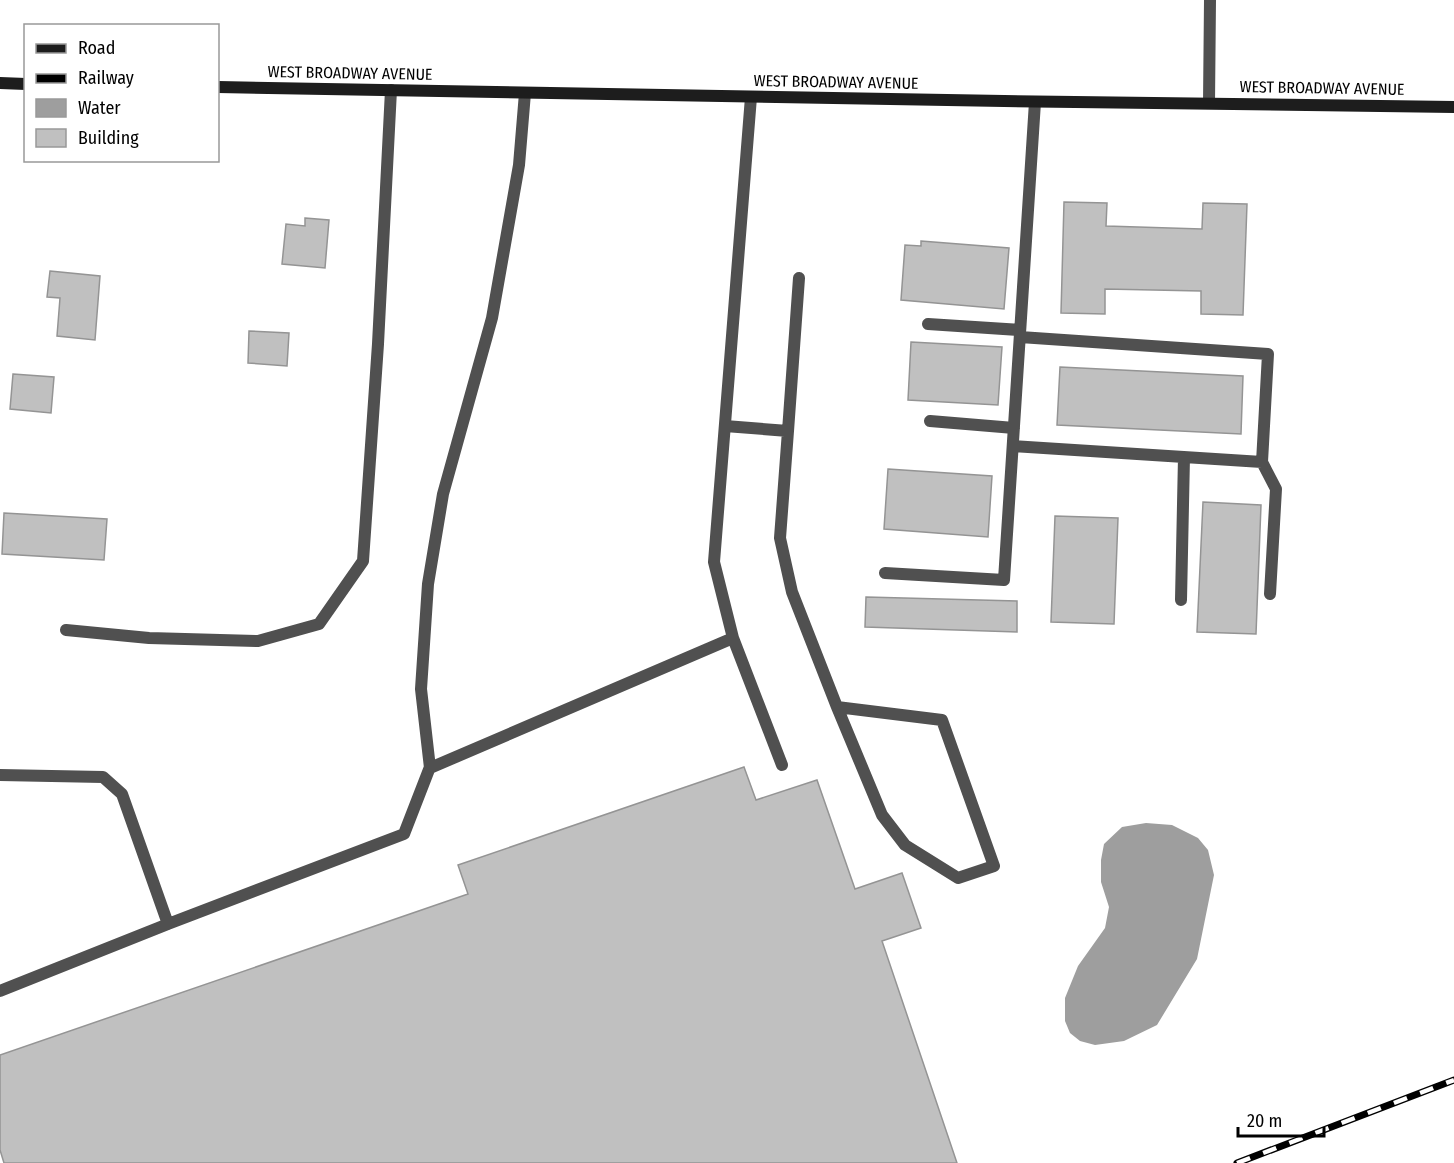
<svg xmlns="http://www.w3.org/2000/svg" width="1454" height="1163" viewBox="0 0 1454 1163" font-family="'Fira Sans Condensed',sans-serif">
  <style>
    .water { fill: #9e9e9e }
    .building { fill: #c0c0c0; stroke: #949494; stroke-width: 1.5 }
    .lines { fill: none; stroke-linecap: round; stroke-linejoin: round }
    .lane { stroke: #505050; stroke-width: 12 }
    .street { stroke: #505050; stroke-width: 12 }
    .secondary { stroke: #1d1d1d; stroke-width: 12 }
    .rail-casing { stroke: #000; stroke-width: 7 }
    .rail { stroke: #fff; stroke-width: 4.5; stroke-dasharray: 14; stroke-linecap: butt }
    .labels { text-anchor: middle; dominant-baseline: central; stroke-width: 5; stroke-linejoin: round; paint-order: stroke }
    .street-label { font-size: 16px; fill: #000; stroke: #fff }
  </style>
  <rect width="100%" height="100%" fill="#fff"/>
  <path class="water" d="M1146 823 1172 825 1198 838 1208 850 1214 875 1197 959 1157 1025 1124 1041 1095 1045 1080 1041 1070 1033 1065 1021V998L1078 966 1105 928 1109 907 1101 882V860L1104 844 1122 827Z"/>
  <path class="building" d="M1064 202 1107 203 1106 226 1202 229 1203 203 1247 204 1243 315 1201 314V291L1105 289V314L1061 313Z
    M305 218 329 220 325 268 282 264 286 224 305 226Z
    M921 241 1009 248 1004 309 901 300 905 245 921 246Z
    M50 271 100 276 95 340 57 336 60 298 47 297Z
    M249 331 289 333 287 366 248 363Z
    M911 342 1002 347 998 405 908 400Z
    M1060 367 1243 376 1241 434 1057 425Z
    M13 374 54 377 51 413 10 409Z
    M888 469 992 476 988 537 884 529Z
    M1203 502 1261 505 1256 634 1197 632Z
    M4 513 107 519 104 560 2 554Z
    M1055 516 1118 518 1114 624 1051 622Z
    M866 597 1017 601V632L865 627Z
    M744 767 756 800 817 780 855 889 902 873 921 928 882 941 957 1163H4L0 1150V1055L468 894 458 865Z"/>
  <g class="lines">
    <path class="lane" d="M525 93 519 165 492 318 443 494 428 584 421 689 430 768 733 638 714 562 751 97
      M928 324 1020 330
      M930 421 1014 428
      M725 426 788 431 780 538 792 592 837 707 882 815 905 845 958 878 994 866 942 720 837 707
      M788 431 799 278
      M1013 446 1262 462 1268 354 1020 337
      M1262 462 1276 489 1270 594
      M885 573 1004 580 1035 102
      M1181 600 1184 457
      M66 630 149 638 258 641 319 624 363 561 378 344 391 90
      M733 638 782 765
      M0 775 103 777 122 794 168 924 404 834 430 767
      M0 991 168 924"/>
    <path class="street" d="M1209 103 1210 0"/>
    <path class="secondary" d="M0 83 26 84
      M218 87 1004 101 1454 107"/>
    <defs>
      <path id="rail" d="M1237 1163 1454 1080"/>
    </defs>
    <use href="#rail" class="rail-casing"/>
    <use href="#rail" class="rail"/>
  </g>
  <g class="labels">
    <g class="street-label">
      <text transform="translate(350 73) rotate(1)">WEST BROADWAY AVENUE</text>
      <text transform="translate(836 82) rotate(1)">WEST BROADWAY AVENUE</text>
      <text transform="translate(1322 88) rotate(1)">WEST BROADWAY AVENUE</text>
    </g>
  </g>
  <rect x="24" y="24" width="195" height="138" fill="#ffffff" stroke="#999999" stroke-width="1.5"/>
  <rect x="36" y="44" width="30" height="9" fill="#1d1d1d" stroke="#999999" stroke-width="1.5"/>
  <text x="78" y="54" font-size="18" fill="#000000">Road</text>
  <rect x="36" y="74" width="30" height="9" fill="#000000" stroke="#999999" stroke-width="1.5"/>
  <text x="78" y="84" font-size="18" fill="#000000">Railway</text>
  <rect x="36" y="99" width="30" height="18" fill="#9e9e9e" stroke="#999999" stroke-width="1.5"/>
  <text x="78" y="114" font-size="18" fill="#000000">Water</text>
  <rect x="36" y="129" width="30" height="18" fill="#c0c0c0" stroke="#999999" stroke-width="1.5"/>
  <text x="78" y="144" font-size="18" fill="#000000">Building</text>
  <path d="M1238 1127v9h86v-9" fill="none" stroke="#000000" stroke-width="3"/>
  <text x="1247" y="1127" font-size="18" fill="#000000" stroke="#ffffff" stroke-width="4.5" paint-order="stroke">20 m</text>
</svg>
